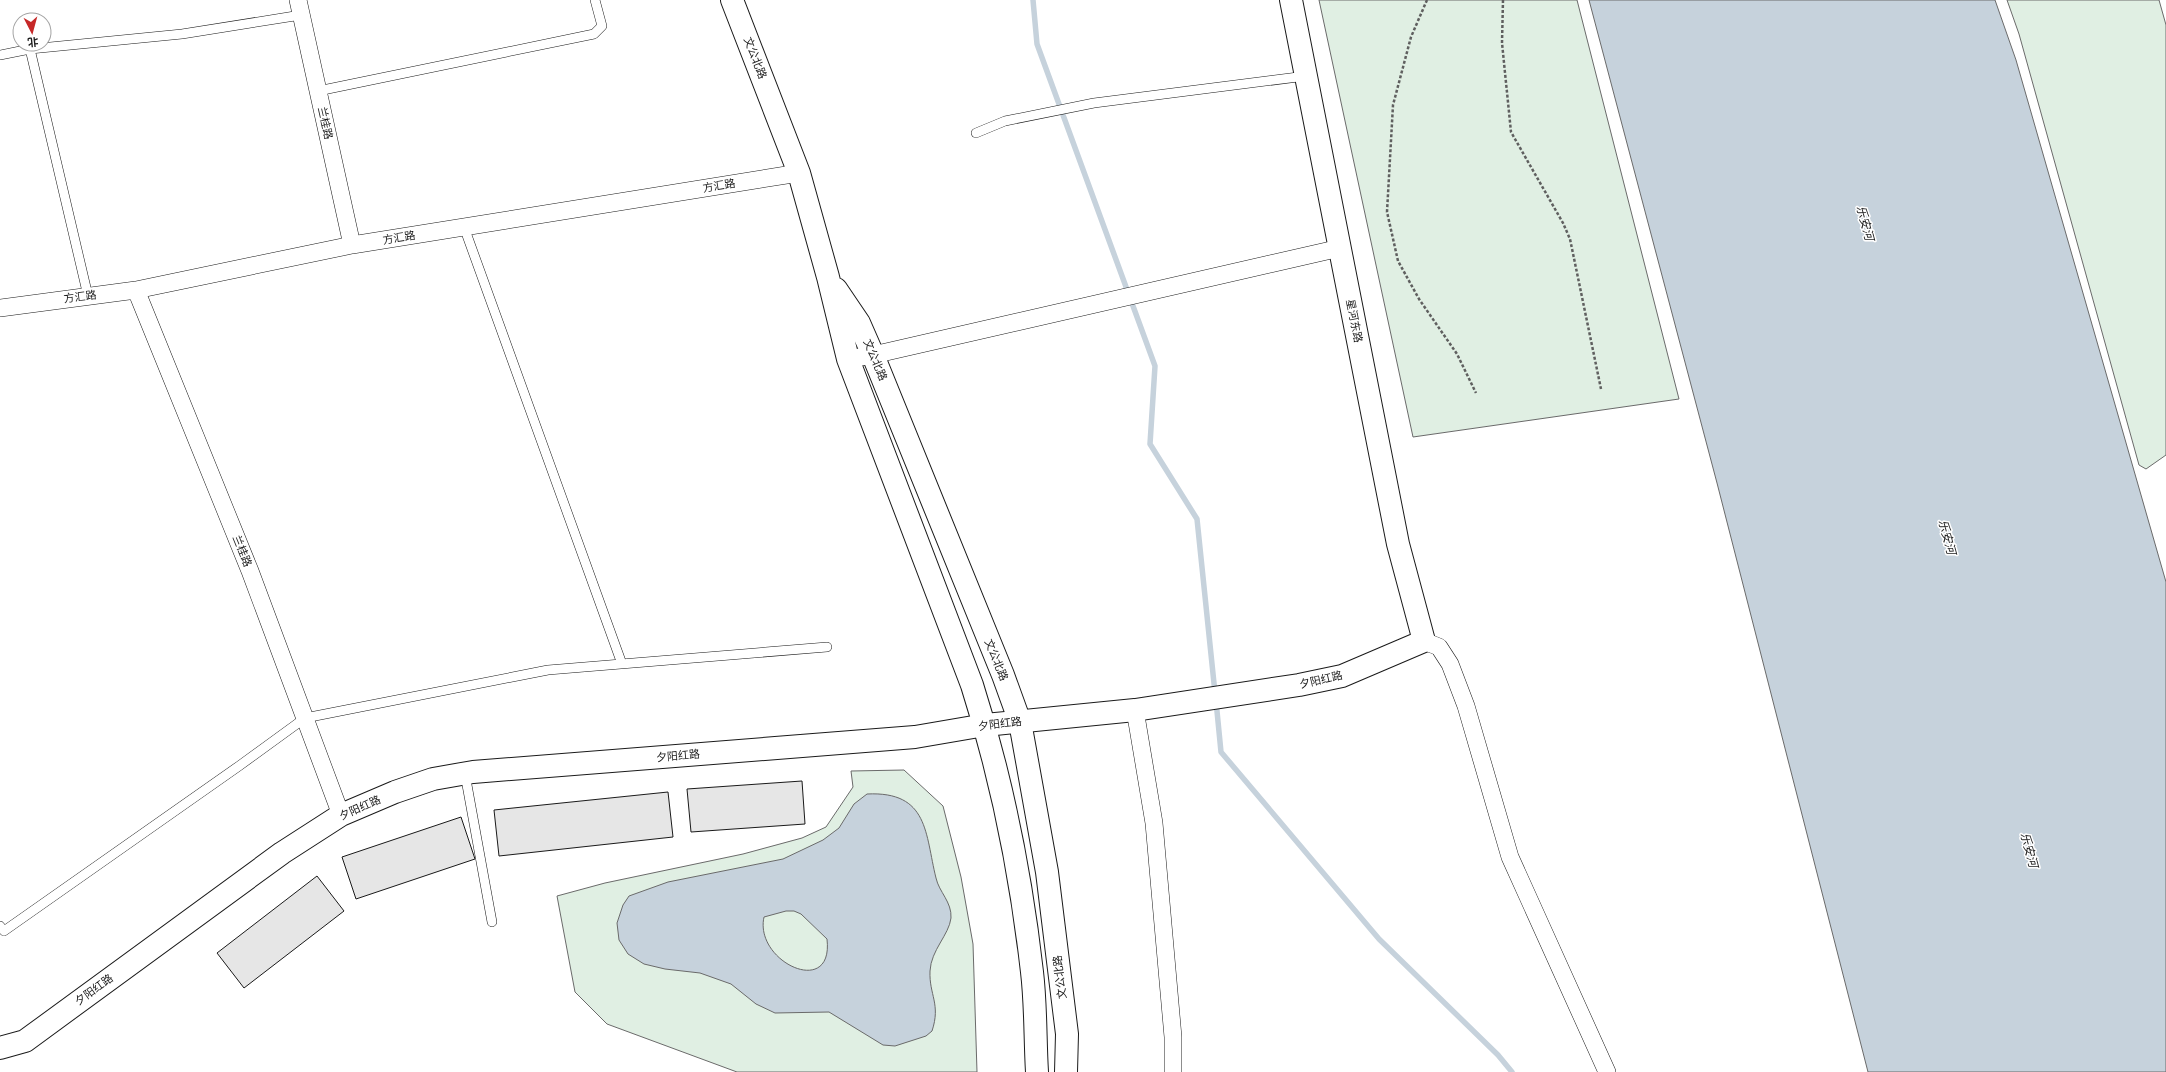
<svg xmlns="http://www.w3.org/2000/svg" width="2166" height="1072" viewBox="0 0 2166 1072" font-family="'Roboto Condensed','Noto Sans SC',sans-serif">
  <style>
    .green { fill: #e0efe3; stroke: #6a6a6a }
    .water { fill: #c6d2dc; stroke: #6a6a6a; fill-rule: evenodd }
    .lines { fill: none; stroke-linecap: round; stroke-linejoin: round }
    .stream { stroke: #c6d2dc; stroke-width: 5.5 }
    .building { fill: #e6e6e6; stroke: #1a1a1a }
    .lane-casing { stroke: #1a1a1a; stroke-width: 10 }
    .street-casing { stroke: #1a1a1a; stroke-width: 18 }
    .secondary-casing { stroke: #1a1a1a; stroke-width: 24 }
    .primary-casing { stroke: #1a1a1a; stroke-width: 24 }
    .path { stroke: #5f5f5f; stroke-width: 2.5; stroke-dasharray: 3 2; stroke-linecap: butt }
    .lane { stroke: #fff; stroke-width: 9 }
    .street { stroke: #fff; stroke-width: 17 }
    .secondary { stroke: #fff; stroke-width: 22 }
    .primary { stroke: #fff; stroke-width: 22 }
    .labels { text-anchor: middle; dominant-baseline: central; stroke-width: 3; stroke-linejoin: round; paint-order: stroke }
    .street-label { font-size: 11px; fill: #1a1a1a; stroke: #fff }
    .water-label { font-size: 12px; font-style: italic; fill: #1a1a1a; stroke: #fff }
  </style>
  <rect width="100%" height="100%" fill="#fff"/>
  <path class="green" d="M1319 0H1577L1679 399 1413 437Z
    M2007 0H2159L2166 25V455L2146 469 2139 465 2019 34Z
    M904 770 943 806 961 877 973 944 977 1072H737L607 1024 575 992 557 896 605 883 743 854 802 838 826 827 853 787 851 771Z"/>
  <path class="water" d="M1589 0H1995L2016 60 2166 582V1072H1868L1717 483Z
    M867 794C929 791 925 834 936 878 939 892 952 902 951 918 949 935 931 950 930 971 929 995 941 1004 932 1031L926 1036 895 1046 883 1045 829 1012 775 1013 756 1004 731 984 700 973 665 969 644 964 628 954 619 940 617 923 623 905 629 896 668 882 783 859 823 840 839 828 854 804ZM786 911H794L801 914 827 939C834 999 754 962 764 917Z"/>
  <g class="lines">
    <path class="stream" d="M1033 0 1037 44 1155 366 1150 444 1197 519 1215 693
      M1216 701 1221 752 1379 939 1498 1055 1512 1072"/>
  </g>
  <path class="building" d="M802 781 805 824 691 832 687 789Z
    M668 792 673 837 499 856 494 810Z
    M461 817 475 859 356 899 342 857Z
    M317 876 344 911 244 988 217 953Z"/>
  <g class="lines">
    <defs>
      <path id="lane" d="M30 49 88 296
        M0 55 30 49 182 34 301 15
        M318 91 594 34 602 26 595 0
        M976 133 1005 121 1094 103 1306 76
        M464 227 622 664
        M465 774 492 922
        M0 926 4 931 239 766 305 718 548 670 827 647"/>
      <path id="street" d="M298 0 352 245
        M136 290 250 571 341 815
        M0 308 136 290 352 245 799 173
        M848 359 873 355 1340 248
        M1424 641 1439 647 1450 664 1466 706 1510 857 1607 1072
        M1135 710 1154 823 1173 1037V1072"/>
      <path id="secondary" d="M0 1048 25 1041 282 853 341 815 395 792 433 779 473 772 915 737 985 725 1135 710 1299 685 1342 676 1424 641 1398 544 1291 0"/>
      <path id="primary" d="M732 0 799 173 828 277 848 359 972 685C1002 779 1021 875 1032 972 1036 1005 1035 1039 1037 1072
        M836 289 859 323 873 355 1003 675 1020 722 1047 872 1067 1034 1066 1072"/>
    </defs>
    <use href="#lane" class="lane-casing"/>
    <use href="#street" class="street-casing"/>
    <use href="#secondary" class="secondary-casing"/>
    <use href="#primary" class="primary-casing"/>
    <path class="path" d="M1427 0 1411 37 1393 105 1387 212 1398 261 1419 299 1457 354 1476 393
      M1503 0 1502 43 1511 132 1563 223 1570 239 1601 389"/>
    <use href="#lane" class="lane"/>
    <use href="#street" class="street"/>
    <use href="#secondary" class="secondary"/>
    <use href="#primary" class="primary"/>
  </g>
  <g class="labels">
    <g class="street-label">
      <text transform="translate(755 58) rotate(69)">文公北路</text>
      <text transform="translate(325 123) rotate(77)">兰桂路</text>
      <text transform="translate(719 186) rotate(-9)">方汇路</text>
      <text transform="translate(399 238) rotate(-9)">方汇路</text>
      <text transform="translate(80 297) rotate(-7)">方汇路</text>
      <text transform="translate(1354 321) rotate(79)">星河东路</text>
      <text transform="translate(875 360) rotate(67)">文公北路</text>
      <text transform="translate(242 551) rotate(68)">兰桂路</text>
      <text transform="translate(996 660) rotate(68)">文公北路</text>
      <text transform="translate(1321 680) rotate(-13)">夕阳红路</text>
      <text transform="translate(1000 724) rotate(-7)">夕阳红路</text>
      <text transform="translate(678 756) rotate(-5)">夕阳红路</text>
      <text transform="translate(360 808) rotate(-24)">夕阳红路</text>
      <text transform="translate(1060 977) rotate(-97)">文公北路</text>
      <text transform="translate(94 990) rotate(-36)">夕阳红路</text>
    </g>
    <g class="water-label">
      <text transform="translate(1865 223) rotate(75)">乐安河</text>
      <text transform="translate(1947 537) rotate(75)">乐安河</text>
      <text transform="translate(2029 850) rotate(75)">乐安河</text>
    </g>
  </g>
  <g transform="translate(32 32) rotate(174)"><circle r="19" fill="#ffffff" stroke="#a3a3a3"/>
  <path d="M0-3L7 15L0 10L-7 15Z" fill="#c62828"/>
  <text y="-6" font-size="11" font-weight="bold" text-anchor="middle" fill="#1a1a1a">北</text>
  </g>
</svg>
